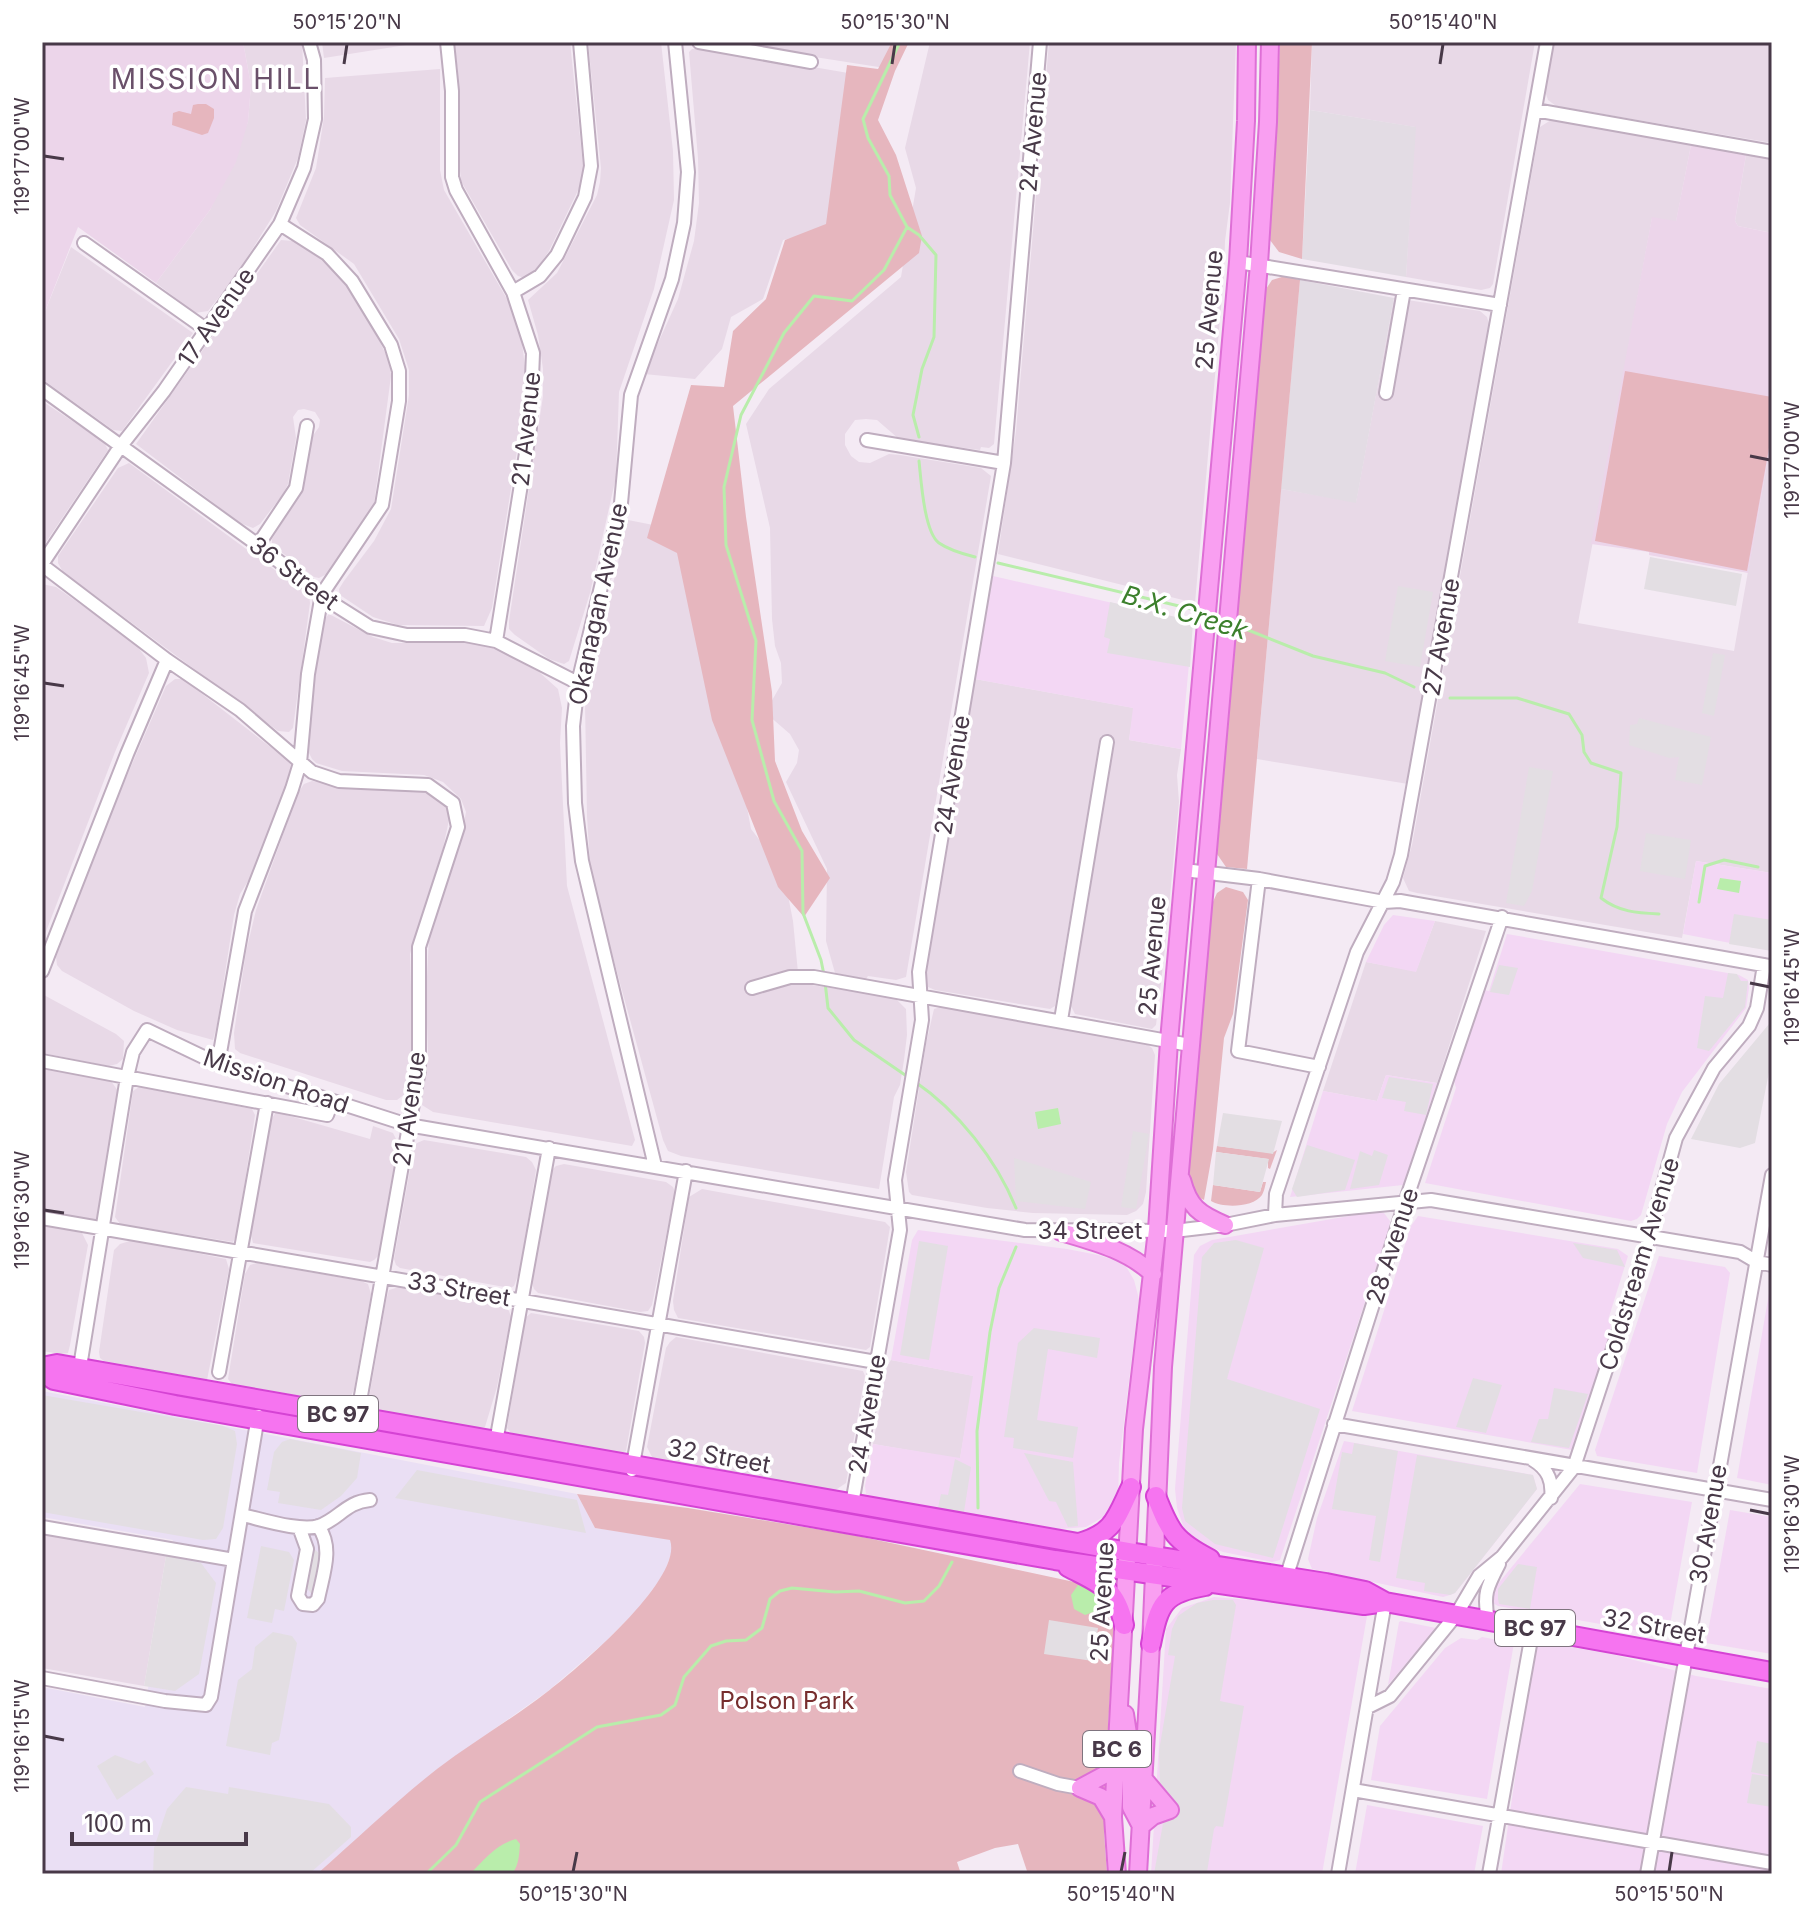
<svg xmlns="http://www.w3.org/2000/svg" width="1814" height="1916" viewBox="0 0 1814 1916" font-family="Inter,sans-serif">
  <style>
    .residential { fill: #e8d9e7 }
    .commercial { fill: #f3d7f4 }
    .industrial { fill: #e3dce4 }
    .education { fill: #ecd5ea }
    .medical { fill: #eadff4 }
    .green { fill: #e6b6be }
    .parking { fill: #e3dee3 }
    .water { fill: #b9edab }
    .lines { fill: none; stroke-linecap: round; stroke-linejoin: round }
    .stream { stroke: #b9edab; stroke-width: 3 }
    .minor-casing { stroke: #bfadbf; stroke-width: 16 }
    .major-casing { stroke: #de6fd6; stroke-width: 20 }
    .highway-casing { stroke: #d543d4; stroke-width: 22 }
    .minor { stroke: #fff; stroke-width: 12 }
    .major { stroke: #f99ff1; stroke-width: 16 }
    .highway { stroke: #f674f0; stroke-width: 18 }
    .ticks { fill: none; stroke: #483948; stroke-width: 3 }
    .labels { text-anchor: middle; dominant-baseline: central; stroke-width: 7; stroke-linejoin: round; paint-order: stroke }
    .shield { fill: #fff; stroke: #7f747f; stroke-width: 2 }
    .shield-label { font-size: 22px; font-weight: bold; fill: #483948 }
    .street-label { font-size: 24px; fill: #483948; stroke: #fff }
    .park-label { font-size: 24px; fill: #772e2e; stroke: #fff }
    .water-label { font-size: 26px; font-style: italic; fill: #3c802c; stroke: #fff }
    .quarter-label { font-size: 28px; letter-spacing: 2px; fill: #6a506a; stroke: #fff }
    .neatline { fill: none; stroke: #483948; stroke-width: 3 }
    .ticks-label { font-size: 20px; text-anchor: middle; fill: #483948 }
  </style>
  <rect width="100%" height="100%" fill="#f4eaf4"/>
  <path class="residential" d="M243 42H302L306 120 298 158 276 211 235 277 208 311 195 313 156 283 210 210 248 122 251 85Z
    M322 42H425L324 58Z
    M454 42H570L583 165 582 182 549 251 536 270 525 278 518 276 512 270 461 181 459 160 458 72Z
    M588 42H661L673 151 674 200 654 289 619 392 616 477 590 593 569 661 564 664 549 659 515 635 509 629V621L543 396V369L538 335 528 300 557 273 597 195 600 182 601 168Z
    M719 42H895L885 68Z
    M930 42H1030L994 444 989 448 981 447 980 450 899 439 877 420 866 419 855 420 845 434V445L851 456 859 462 870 463 889 454 900 455 981 468 991 476 906 977 896 980 868 976 866 979 835 973 826 941 827 869 786 782 797 763 799 750 790 734 768 715 767 709 782 683 781 663 775 646 772 619 770 528 746 424 769 389 901 277 916 188 905 148Z
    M1049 42H1236L1230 203 1225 241 1224 274 1195 603 998 554 1016 431Z
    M1312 42H1535L1493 284 1490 288 1481 290 1406 277 1415 127 1310 110Z
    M1554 42H1772V143L1556 106 1548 100 1545 91Z
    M703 48 854 74 828 229 783 240 763 299 731 317 722 349 695 379 644 374 678 299 694 241 699 203 698 158 689 52 692 49Z
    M440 69V170L444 190 511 306 522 343 526 374 523 413 492 608 484 626 398 625 373 617 340 595 339 589 344 581 374 541 391 509 409 395V370L399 339 354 264 300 225 296 218 316 168 324 117 325 78Z
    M1551 120 1691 145 1676 222 1652 218 1578 623 1734 651 1772 435V873L1696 861 1682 938 1417 893 1409 891 1403 878 1412 845 1540 127Z
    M1746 155 1772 159V233L1738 226 1735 221Z
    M281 240 293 241 313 253 341 277 378 338 390 363 391 376 374 504 366 520 327 574 319 578 314 577 272 545V539L301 492 312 437 319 427 320 420 315 412 304 409 298 410 293 417 296 438 288 484 283 494 260 524 253 528 240 523 136 444Z
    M71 247 193 333 122 431 113 430 42 379V319Z
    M1394 298 1480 311 1487 317 1489 324 1408 784 1257 759 1281 489 1356 502Z
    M42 401 104 442 108 450 42 548Z
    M129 463 309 595 310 603 293 728 289 732 278 731 63 572 58 563V556L118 468Z
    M628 520 714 537 727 698 751 829 783 870 793 921 799 983 895 998 906 1009 907 1035 904 1060 900 1085 894 1097 879 1189 681 1156 668 1151 663 1140 597 899 590 864 587 816 585 703Z
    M42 584 56 587 134 642 146 658 149 673 115 752 42 942Z
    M329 614 373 637 392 643H475L497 649 539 672 558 689 562 708 560 743 567 886 635 1140 632 1146 433 1112 422 1105 428 1050 426 997 429 937 460 843 466 812 461 799 443 782 424 775 342 771 316 763 312 759 306 747 323 621Z
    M175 679H183L291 763 289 778 255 870 240 894 234 915 217 1025 213 1040 177 1030 134 1011 62 971 57 965 56 957 106 824 166 686Z
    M975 679 1134 708 1129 740 1181 749 1177 775 1179 802 1165 948 1156 1025 1152 1029 1075 1014 1071 1006 1113 737 1101 736 1055 1006 1050 1009 935 990 928 987 925 981Z
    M312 781 349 787 419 790 436 798 448 808 449 820 443 848 410 954 413 1055 405 1094 397 1100H386L240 1053 235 1049 234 1033 246 952 256 910 298 793 304 784Z
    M1435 921 1486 931 1437 1083 1386 1075 1377 1101 1323 1091 1366 962 1416 971Z
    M42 994 116 1034 124 1041 123 1059 117 1064 109 1066 42 1053Z
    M944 1006 1148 1045 1152 1048 1155 1055 1146 1192 1143 1204 1136 1211 1127 1215 1033 1213 987 1208 912 1195 909 1192 906 1172 926 1044 934 1009Z
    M42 1068 111 1081 118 1091 100 1215 95 1220 42 1211Z
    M139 1087 252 1109 255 1115 237 1234 233 1242 120 1224 115 1217 133 1091Z
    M276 1112 370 1139 373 1126 393 1133 398 1143 379 1255 374 1260 370 1262 253 1243 251 1235 269 1123Z
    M424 1140 526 1157 532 1162 536 1170 520 1270 514 1286 510 1288 400 1268 396 1265 394 1259 414 1147 417 1143Z
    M564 1164 666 1182 673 1187 675 1192 652 1305 648 1311 640 1312 538 1293 534 1289 532 1283 551 1171 556 1166Z
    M702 1189 885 1222 890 1227 870 1347 866 1350 678 1318 674 1310 673 1301 689 1197Z
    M42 1225 82 1233 88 1245 70 1345 68 1353 61 1354 42 1351Z
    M133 1240 226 1259 229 1269 207 1380 104 1361 100 1358 99 1352 114 1250 120 1244Z
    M257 1263 361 1281 368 1284 371 1294 354 1389 349 1401 341 1403 232 1384 228 1379 245 1274 250 1265Z
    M399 1287 505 1306 509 1311 511 1317 497 1387 485 1427 478 1428 376 1410 372 1407 369 1398 386 1301 389 1290Z
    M531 1313 639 1331 644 1337 645 1343 626 1451 620 1454 517 1435 510 1432 507 1428 525 1318Z
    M676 1337 863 1371 865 1376 846 1483 834 1491 653 1459 647 1447 666 1348 670 1342Z
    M891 1360 974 1376 960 1459 873 1444 887 1366Z
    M42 1534 166 1556 144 1686 42 1668Z"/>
  <path class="commercial" d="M993 576 1193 621 1181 749 1129 740 1133 708 975 679Z
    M1696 861 1772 873V951L1683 934Z
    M1393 915 1435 921 1416 972 1366 962 1384 925Z
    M1507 934 1739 975 1748 980 1749 988 1746 1008 1682 1092 1667 1124 1641 1215 1637 1219 1631 1221 1425 1183 1456 1088 1454 1081 1484 990 1489 991Z
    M1386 1075 1437 1083 1403 1185 1290 1197 1323 1091 1377 1101Z
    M1372 1212 1384 1213 1390 1221 1388 1232 1280 1560 1272 1562 1223 1552 1200 1543 1185 1531 1177 1508 1175 1489 1194 1255 1200 1246 1212 1240Z
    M1418 1216 1618 1249 1628 1256 1608 1320 1611 1322 1610 1336 1572 1450 1352 1411 1411 1226Z
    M918 1230 1067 1249 1098 1255 1124 1263 1134 1280 1139 1299 1119 1463 1118 1502 1105 1516 1086 1527 1060 1529 876 1498 866 1494 865 1486 873 1444 960 1458 973 1376 891 1360 912 1240Z
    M1659 1256 1725 1267 1730 1273 1697 1473 1597 1456 1595 1450Z
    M1771 1282 1772 1283V1485L1737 1478Z
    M1344 1441 1533 1475 1537 1489 1455 1593 1450 1595 1443 1597 1312 1569 1308 1559 1317 1518Z
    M1580 1484 1692 1502 1668 1636 1498 1606 1491 1602 1492 1591Z
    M1730 1510 1772 1517V1654L1706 1643Z
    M1214 1597 1306 1605 1367 1616 1322 1874H1151L1166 1629 1182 1608Z
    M1401 1621 1436 1628 1388 1685 1399 1622Z
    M1482 1637 1514 1643 1487 1799 1371 1780 1380 1726 1445 1648 1461 1638 1477 1640Z
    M1535 1641 1611 1654 1696 1676 1772 1689V1874H1501Z
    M1367 1805 1483 1826 1474 1874H1355Z"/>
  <path class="industrial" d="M1310 110 1416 127 1406 277 1302 259Z
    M1300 280 1394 298 1356 503 1281 489Z"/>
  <path class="education" d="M42 42H243L251 85 248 122 236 162 210 210 156 283 78 227 42 319Z
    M1691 145 1746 155 1735 221 1738 226 1772 233V435L1748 573 1649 555V552L1591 544 1652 217 1676 221Z"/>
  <path class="medical" d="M42 1391 577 1494 595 1528 663 1538 670 1540 673 1548 664 1574 638 1609 605 1642 548 1691 436 1770 317 1874H42V1687L145 1707 173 1540 42 1517Z"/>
  <path class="green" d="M892 42H909L895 71 878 120 896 155 922 236 919 253 733 406 746 517 772 692 775 761 802 831 830 878 804 917 778 887 712 720 677 553 647 538 691 385 724 387 733 331 766 299 785 240 826 224 847 65 878 69Z
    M1280 42H1312L1302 259 1279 252 1270 240Z
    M198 104H206L214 109V118L208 133 202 135 172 125 173 113 179 111 191 114 193 105Z
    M1285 276 1300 280 1247 869 1226 867 1217 854 1266 289 1272 280Z
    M1625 371 1772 397V431L1747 571 1595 541Z
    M1226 887 1243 892 1248 900 1233 1014 1224 1038 1213 1149 1204 1200 1196 1196 1189 1181V1169L1212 904 1217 893Z
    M1217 1146 1272 1153 1277 1150 1270 1169 1268 1168V1159L1216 1152Z
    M1263 1182H1266C1265 1187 1264 1191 1262 1195 1253 1208 1222 1208 1211 1201L1213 1185 1260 1192Z
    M577 1494 688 1508 853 1535 1079 1583 1094 1594 1114 1627 1106 1762 1104 1833 1107 1874H1028L1018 1844 995 1848 957 1862 961 1874H317C357 1839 395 1802 437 1769 473 1742 512 1719 547 1692 577 1669 684 1579 670 1540L595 1528Z"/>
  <path class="parking" d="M1650 557 1742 574 1736 606 1644 589Z
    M1398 586 1433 592 1420 667 1385 661Z
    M1110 602 1193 621 1190 667 1107 653 1110 639 1104 637Z
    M1713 653 1725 655 1714 716 1702 713Z
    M1639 718 1711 737 1702 785 1675 780 1679 757 1669 758 1629 745 1630 725 1637 724Z
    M1529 767 1553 771 1532 891 1524 906 1506 903Z
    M1646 833 1691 840 1685 879 1640 871Z
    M1734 914 1772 920V951L1729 944Z
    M1499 965 1518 968 1509 995 1490 992Z
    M1728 973 1737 974 1741 981H1748L1745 1007 1709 1051 1697 1048 1705 996 1723 998Z
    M1769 1024H1772V1057L1755 1143 1740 1148 1691 1139 1719 1084Z
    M1389 1077 1433 1084 1426 1115 1404 1111 1406 1102 1382 1098Z
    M1223 1113 1282 1121 1273 1154 1217 1146Z
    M1133 1131 1149 1134 1136 1209 1121 1207Z
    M1307 1145 1355 1160 1345 1190 1297 1197 1292 1189Z
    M1374 1150 1388 1155 1379 1185 1350 1189 1360 1151 1372 1156Z
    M1216 1152 1269 1159 1260 1192 1213 1185Z
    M1014 1158 1091 1182 1085 1209 1016 1201Z
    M1236 1240 1264 1248 1227 1379 1320 1409 1273 1558 1215 1544 1185 1521 1182 1508 1202 1257 1214 1243Z
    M919 1241 948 1246 929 1360 900 1355Z
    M1573 1243 1617 1250 1625 1267 1583 1258Z
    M1034 1328 1100 1338 1097 1358 1048 1349 1037 1420 1078 1427 1073 1458 1013 1448 1014 1438 1004 1437 1018 1343Z
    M1473 1378 1502 1385 1486 1433 1456 1427Z
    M1554 1388 1588 1394 1569 1448 1531 1442 1539 1419H1548Z
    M42 1395 223 1426 235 1431 237 1444 223 1528 216 1539 203 1540 42 1512Z
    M290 1439 361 1453 357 1478 341 1496 321 1510 278 1503 280 1492 267 1490 274 1452 282 1442Z
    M1354 1443 1398 1451 1380 1562 1369 1560 1376 1516 1332 1509 1342 1452 1352 1454Z
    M1024 1453 1073 1462 1078 1526 1068 1527 1056 1502 1049 1501Z
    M1417 1455 1533 1475 1537 1489 1455 1593 1450 1595 1424 1591 1425 1583 1396 1578Z
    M955 1459 971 1467 964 1512 938 1508 941 1494 948 1495Z
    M417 1470 577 1500 586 1533 395 1498Z
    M261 1546 289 1552 294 1560 284 1611 275 1609 272 1623 247 1618Z
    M312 1547 321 1555 313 1596 304 1584Z
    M166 1556 201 1563 216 1583 199 1674 175 1691 144 1686Z
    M1518 1564 1537 1567 1530 1609 1499 1604 1498 1599V1589Z
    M1213 1600H1233L1236 1605 1220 1701 1244 1706 1223 1827 1216 1826 1214 1829 1207 1872 1213 1874H1154L1168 1795 1160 1783 1159 1751 1175 1656 1168 1655 1172 1629 1178 1616 1197 1603Z
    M1049 1620 1098 1628 1093 1661 1044 1654Z
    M273 1632 292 1636 297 1643 279 1740 272 1743 270 1755 226 1746 238 1680 252 1669 255 1647Z
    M1757 1741 1772 1744V1776L1751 1772Z
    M115 1755 139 1764 145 1760 154 1774 117 1800 97 1766Z
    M1752 1774 1772 1777V1807L1747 1803Z
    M186 1787 228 1794 229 1787 329 1804 351 1827V1837L309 1874H153L154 1848 167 1809Z"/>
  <path class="water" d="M1720 878 1741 881 1739 893 1717 889Z
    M1058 1108 1061 1124 1038 1129 1035 1112Z
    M1075 1581 1093 1592 1106 1611 1099 1610 1085 1615 1074 1609 1071 1595 1078 1585Z
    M516 1839 520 1844C519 1855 519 1865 512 1874H470C484 1860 496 1844 516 1839Z"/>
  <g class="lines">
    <path class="stream" d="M900 42 863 119 868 138 889 176 890 195 907 227
      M907 227 919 235 936 255 934 337 922 369 913 415 919 437
      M919 461C921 479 924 532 939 543 949 550 963 554 975 557
      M998 563 1200 611
      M1233 624 1313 656 1385 673 1414 687
      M1450 698H1517L1569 714 1582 735 1584 752 1591 763 1621 773 1617 827 1601 898C1619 912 1637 913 1659 914
      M1699 902 1705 866 1724 860 1758 867
      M824 975 821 960 803 913 802 851 774 801 752 720 756 641 726 545 724 487 741 415 784 333 814 296 852 301 884 270 907 227
      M825 982 828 1008 854 1040 908 1077
      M914 1081C958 1111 996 1159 1016 1208
      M978 1508 977 1431 990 1332 999 1288 1016 1247
      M426 1874 456 1845 480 1802 597 1727 661 1715 675 1705 684 1677 711 1646 726 1641 746 1640 762 1628 770 1599 780 1591 792 1588 835 1592 859 1591 905 1603 924 1601 939 1586 952 1562"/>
    <defs>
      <path id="minor" d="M447 42 452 91V177L456 190 513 292 533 353 530 428 496 641
        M699 42 811 62
        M1535 110 1772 152
        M84 243 207 330
        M1238 262 1500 305
        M513 292 540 276 557 255 585 197 591 166 580 42
        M42 389 258 545 332 603 370 627 407 635H465L496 641 578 683
        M1386 393 1404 290
        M867 440 1004 463
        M258 545 296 488 307 426
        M42 564 120 447 164 391 280 224 304 168 315 119 314 60 309 42
        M42 565 167 660 240 710 312 772 339 781 428 785 453 803 458 827 419 947V1070L357 1418
        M1184 870 1259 879 1384 902 1400 901 1769 966
        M1259 879 1238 1051 1319 1067
        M42 971 127 754 167 660
        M752 988 790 977H814L1190 1045
        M1061 1020 1107 742
        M42 1061 327 1115 332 1102
        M218 1064 245 911 292 789 300 763 308 674 322 594 382 505 399 401V371L391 345 352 281 327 254 280 224
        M655 1166 582 861 575 803 573 726 578 683 621 503 631 395 672 279 684 223 688 172 675 42
        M1275 1215 1276 1194 1357 952 1393 882 1401 855 1547 42
        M42 1218 876 1362
        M219 1372 267 1103
        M79 1373 127 1077 133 1052 147 1030 218 1064 408 1125 1025 1230 1174 1231 1225 1225 1275 1215 1431 1200 1740 1252 1757 1262 1772 1265
        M1334 1424 1772 1500
        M496 1442 549 1148
        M1533 1460C1548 1469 1553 1481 1551 1498
        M632 1470 686 1171
        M852 1504 900 1230 895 1180 922 1020 919 972 1004 463 1040 42
        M242 1515C261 1519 300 1532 319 1526 339 1519 346 1502 370 1500
        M42 1527 234 1560
        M299 1527 307 1549 298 1596 303 1604 313 1605 318 1599C323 1574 334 1547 318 1526
        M1287 1575 1406 1200 1502 917
        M1488 1620C1483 1594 1487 1587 1499 1564
        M42 1678 165 1701 206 1705 211 1697 258 1416
        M1368 1707 1390 1696 1456 1615 1479 1576 1502 1557 1574 1467 1645 1251 1676 1138 1714 1068 1749 1026 1757 1008 1764 965
        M1020 1771 1058 1784 1080 1788
        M1353 1790 1772 1863
        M1338 1874 1385 1602
        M1489 1874 1533 1628
        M1647 1874 1772 1175"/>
      <path id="major" d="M1182 1180C1189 1207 1199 1214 1225 1225
        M1061 1232C1095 1242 1127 1250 1153 1274
        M1125 1714 1131 1754V1807L1141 1826 1153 1816 1170 1810 1143 1778
        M1080 1788 1106 1774 1115 1757
        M1080 1788 1101 1797 1113 1817
        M1117 1874 1113 1817 1134 1429 1157 1230 1169 1041 1238 262 1246 121 1247 42
        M1138 1874 1151 1644 1163 1367 1259 264 1268 122 1270 42"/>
      <path id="highway" d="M42 1367 57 1364 1129 1552 1326 1583 1365 1591 1385 1602
        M42 1372 54 1380 175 1405 1055 1560 1364 1605 1385 1602 1772 1672
        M1156 1496C1170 1532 1175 1541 1210 1559
        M1079 1543C1114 1533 1116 1518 1131 1487
        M1068 1567C1100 1584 1116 1587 1124 1625
        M1151 1644C1159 1604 1163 1593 1205 1586"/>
    </defs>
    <use href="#minor" class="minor-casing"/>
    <use href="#major" class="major-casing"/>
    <use href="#highway" class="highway-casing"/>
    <use href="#minor" class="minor"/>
    <use href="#major" class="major"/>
    <use href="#highway" class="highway"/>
  </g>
  <path class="ticks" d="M344 64 347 44M892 64 895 44M1440 64 1443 44M44 156 64 159M1750 456 1770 460M44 683 64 686M1750 983 1770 987M44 1210 64 1213M1750 1510 1770 1514M44 1736 64 1740M573 1872 577 1852M1121 1872 1125 1852M1669 1872 1672 1852"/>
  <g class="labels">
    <g class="shield">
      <rect x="298" y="1396" width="80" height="36" rx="6"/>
      <rect x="1495" y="1610" width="80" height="36" rx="6"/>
      <rect x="1083" y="1731" width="68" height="36" rx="6"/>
    </g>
    <g class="shield-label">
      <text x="338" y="1414">BC 97</text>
      <text x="1535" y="1628">BC 97</text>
      <text x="1117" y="1749">BC 6</text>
    </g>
    <g class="street-label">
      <text transform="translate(1033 132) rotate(-85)">24 Avenue</text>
      <text transform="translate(1209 310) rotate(-85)">25 Avenue</text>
      <text transform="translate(216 317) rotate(-55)">17 Avenue</text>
      <text transform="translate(526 429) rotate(-84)">21 Avenue</text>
      <text transform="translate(294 573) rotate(37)">36 Street</text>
      <text transform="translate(598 604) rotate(-78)">Okanagan Avenue</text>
      <text transform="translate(1441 637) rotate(-80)">27 Avenue</text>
      <text transform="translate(952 775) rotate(-81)">24 Avenue</text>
      <text transform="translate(1152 956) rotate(-85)">25 Avenue</text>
      <text transform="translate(276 1081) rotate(19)">Mission Road</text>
      <text transform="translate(409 1109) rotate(-82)">21 Avenue</text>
      <text x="1090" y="1230">34 Street</text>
      <text transform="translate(1392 1246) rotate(-72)">28 Avenue</text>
      <text transform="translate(1639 1264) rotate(-73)">Coldstream Avenue</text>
      <text transform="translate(459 1289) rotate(10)">33 Street</text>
      <text transform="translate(867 1414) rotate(-80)">24 Avenue</text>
      <text transform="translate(719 1456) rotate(10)">32 Street</text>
      <text transform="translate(1708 1524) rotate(-80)">30 Avenue</text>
      <text transform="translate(1102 1602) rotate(-87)">25 Avenue</text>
      <text transform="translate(1654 1626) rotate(10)">32 Street</text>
    </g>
    <g class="park-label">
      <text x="787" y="1700">Polson Park</text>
    </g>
    <g class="water-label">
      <text transform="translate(1185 612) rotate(17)">B.X. Creek</text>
    </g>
    <g class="quarter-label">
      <text x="216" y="79">MISSION HILL</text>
    </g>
  </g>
  <rect width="1814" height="1916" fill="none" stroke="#ffffff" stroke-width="88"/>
  <path d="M72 1832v12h174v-12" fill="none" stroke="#483948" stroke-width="4"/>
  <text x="84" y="1832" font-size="24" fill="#483948" stroke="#ffffff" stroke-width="6" paint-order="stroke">100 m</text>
  <rect x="44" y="44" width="1726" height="1828" class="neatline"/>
  <g class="ticks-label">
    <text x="347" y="29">50°15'20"N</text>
    <text x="895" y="29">50°15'30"N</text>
    <text x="1443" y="29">50°15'40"N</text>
    <text transform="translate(22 156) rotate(-90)" y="7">119°17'00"W</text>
    <text transform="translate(1792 460) rotate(-90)" y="7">119°17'00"W</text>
    <text transform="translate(22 683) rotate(-90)" y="7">119°16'45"W</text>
    <text transform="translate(1792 987) rotate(-90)" y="7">119°16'45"W</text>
    <text transform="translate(22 1210) rotate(-90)" y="7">119°16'30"W</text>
    <text transform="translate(1792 1514) rotate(-90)" y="7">119°16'30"W</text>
    <text transform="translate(22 1736) rotate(-90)" y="7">119°16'15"W</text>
    <text x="573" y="1901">50°15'30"N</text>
    <text x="1121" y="1901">50°15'40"N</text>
    <text x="1669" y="1901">50°15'50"N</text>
  </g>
</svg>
